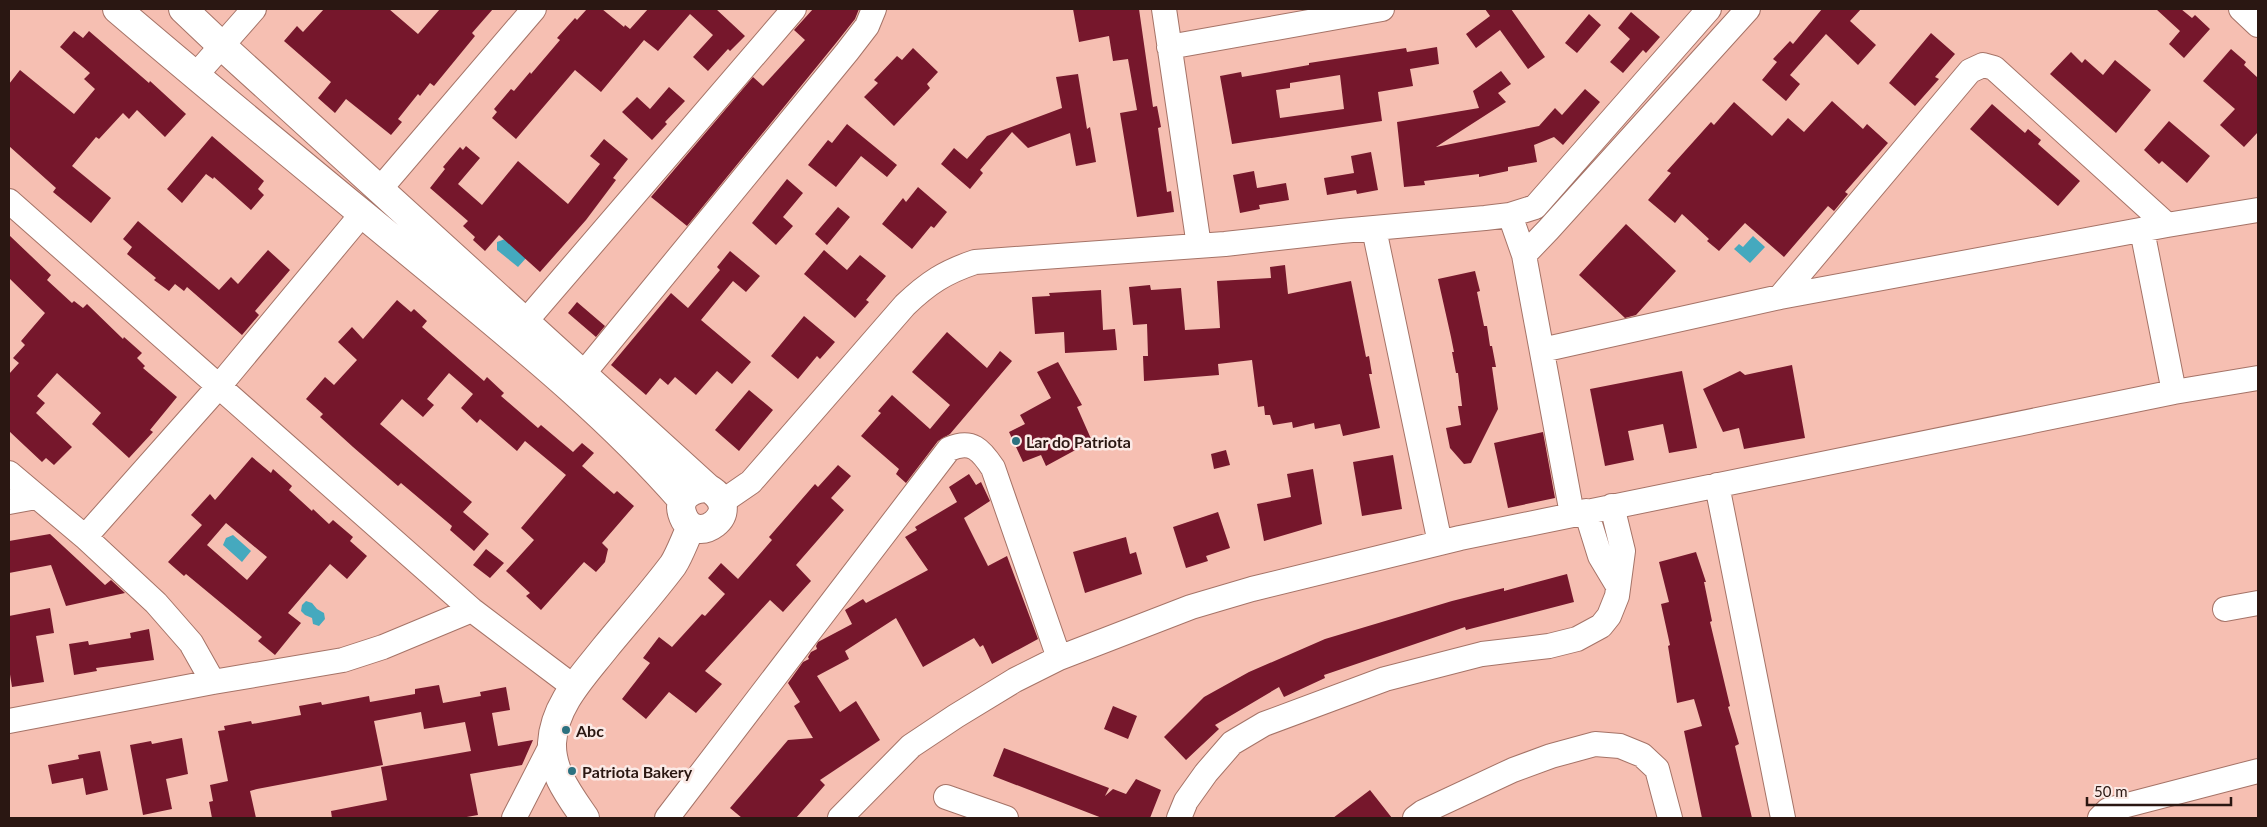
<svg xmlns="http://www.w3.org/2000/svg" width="2267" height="827" viewBox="0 0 2267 827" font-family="Lato,sans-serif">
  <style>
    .water { fill: #45a9be }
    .building { fill: #76172c; fill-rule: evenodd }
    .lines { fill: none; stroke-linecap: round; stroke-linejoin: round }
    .street-casing { stroke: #a57367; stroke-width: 26 }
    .secondary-casing { stroke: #a57367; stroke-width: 30 }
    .street { stroke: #fff; stroke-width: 24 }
    .secondary { stroke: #fff; stroke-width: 28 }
    .poi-dot { fill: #2c7180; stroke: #fbeae6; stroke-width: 2 }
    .labels { text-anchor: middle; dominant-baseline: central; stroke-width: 5; stroke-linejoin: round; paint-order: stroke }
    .poi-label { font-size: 16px; font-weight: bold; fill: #2a1712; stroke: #fbeae6; text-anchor: start }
  </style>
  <rect width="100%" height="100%" fill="#f6bfb2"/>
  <path class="water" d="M1753 236 1765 247 1750 263 1734 249 1739 244 1743 247Z
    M505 239 527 257 518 267 497 250V242Z
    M233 535 251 551 242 562 223 545 226 538Z
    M306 601 312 603 317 609 324 613 325 619 319 626 313 624 312 618 305 615 301 611 302 605Z"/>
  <path class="building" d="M324 9H389L418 34 440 9H493L472 33 475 36 434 86 430 83 420 96 418 94 398 119 402 122 391 135 346 99 335 113 318 98 331 82 284 41 297 26 303 32Z
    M587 9H602L624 27 625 25 630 29 648 9H716L745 36 730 51 728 49 708 71 693 57 713 35 690 14 658 51 644 40 601 92 575 70 516 139 492 118 497 112 494 109 511 89 514 91 530 72 531 74 560 40 557 38 575 18 577 20Z
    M813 9H859L855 19 836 43 687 226 651 197 753 77 763 86 805 40 794 30Z
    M1073 9H1139L1153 107 1157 106 1161 127 1158 128 1167 192 1171 191 1174 212 1137 217 1120 113 1137 110 1128 59 1113 61 1109 36 1079 42Z
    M1485 9H1511L1545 57 1528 69 1500 30 1476 48 1466 34 1490 16Z
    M1822 9H1861L1850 21 1876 45 1858 65 1826 34 1790 75 1800 84 1786 101 1762 80 1777 62 1773 59 1790 41 1793 44Z
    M2156 9H2181L2192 18 2195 15 2210 29 2184 58 2169 44 2180 31Z
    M1631 12 1660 37 1646 53 1643 50 1623 73 1610 62 1630 39 1618 28Z
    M1589 14 1601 25 1577 53 1565 43Z
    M74 31 83 38 89 31 149 83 150 81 186 114 165 137 137 110 129 119 123 113 99 139 96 137 72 166 111 198 91 223 53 192 56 188 9 146V84L20 70 74 114 95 89 84 79 90 73 60 47Z
    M1931 33 1955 54 1935 77 1939 79 1915 106 1889 83Z
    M1437 47 1439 64 1410 69 1413 86 1378 92 1382 121 1232 144 1220 76 1241 72 1242 77 1309 65V63L1406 48 1407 52ZM1340 75 1344 109 1280 118 1276 90 1290 88V83Z
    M913 48 938 72 927 84 930 88 894 126 864 97 878 83 874 80 897 56 902 60Z
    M2231 49 2246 62 2244 65 2258 78V132L2244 147 2220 125 2235 109 2203 81Z
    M2071 52 2082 63 2085 59 2103 75 2115 60 2151 90 2116 133 2050 74Z
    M1501 71 1511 84 1498 93 1506 102 1436 147 1539 126 1555 108 1562 115 1585 89 1600 102 1563 145 1554 137 1534 145 1537 162 1508 167V171L1479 177V174L1424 181 1425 185 1404 187 1397 122 1479 108 1473 91Z
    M1078 74 1087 129 1090 127 1096 162 1076 166 1070 133 1028 148 1012 132 980 170 983 173 970 189 941 164 954 148 967 159 987 136 1062 108 1056 77Z
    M669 87 685 101 665 122 667 124 652 140 622 112 637 97 650 109Z
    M1832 101 1863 129 1867 124 1888 143 1845 192 1848 194 1834 211 1828 206 1784 257 1745 223 1719 251 1707 241 1709 239 1682 214 1675 223 1648 200 1671 173 1667 171 1711 122 1714 125 1734 102 1772 136 1788 118 1804 132Z
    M1992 104 2025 133 2028 129 2041 140 2038 144 2080 181 2058 206 1970 129Z
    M2169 121 2210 156 2187 183 2162 161 2159 164 2144 150Z
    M847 124 897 165 887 177 861 156 836 187 808 165 828 140 832 143Z
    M212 136 264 181 258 189 264 195 251 210 214 177 213 179 206 174 182 203 167 189Z
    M604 139 628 159 613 178 616 180 586 220 540 272 499 235 485 251 473 240 475 237 463 226 468 221 430 188 445 169 443 167 460 147 463 150 466 146 480 158 458 184 482 205 518 161 568 204 600 164 590 156Z
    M1371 152 1378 190 1357 194 1356 190 1327 195 1324 178 1354 173 1351 156Z
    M1254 171 1257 188 1286 183 1289 200 1259 205 1260 209 1240 213 1233 175Z
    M787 179 803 193 783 217 793 226 776 245 752 223Z
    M918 187 947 212 934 228 931 226 912 249 882 224 903 198 906 202Z
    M838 207 850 217 827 245 815 234Z
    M138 221 219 290 231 277 238 284 268 250 290 270 255 311 259 315 242 335 187 287 184 291 175 284 169 291 154 280 156 278 127 254 132 247 123 239Z
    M1626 224 1676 271 1636 315 1625 318 1579 275Z
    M9 235 51 275 47 280 72 303 74 301 83 308 87 304 123 339 124 337 142 353 137 358 145 366 143 368 177 397 150 430 153 432 129 458 92 424 101 413 57 373 37 396 45 403 36 413 72 447 54 465 46 458 42 462 9 431V374L19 363 13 358 25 345 21 341 45 313 9 278Z
    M824 250 847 270 860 255 886 276 866 300 869 302 855 318 804 274Z
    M730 251 760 276 746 292 733 281 701 320 751 362 732 384 717 371 696 395 675 377 668 385 660 378 646 395 611 365 671 293 688 308 720 270 717 267Z
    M1285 265 1288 294 1351 281 1366 357 1369 356 1372 374H1369L1380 428 1343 436 1340 424 1315 429 1314 423 1293 428 1292 422 1273 425 1270 415H1265L1264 406 1258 407 1252 360 1218 364 1219 375 1144 381 1143 356H1148L1147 324 1133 325 1129 287 1150 285 1151 290 1181 288 1185 330 1220 328 1217 281 1271 278 1270 267Z
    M1475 271 1480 291 1477 292 1484 326H1487L1490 346H1492L1496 367H1492L1498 409 1471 463 1464 464 1450 448 1446 428 1461 425 1458 406H1462L1458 373H1456L1452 352H1454L1451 337 1438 279Z
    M1101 290 1103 330 1115 329 1117 350 1065 353 1064 332 1035 334 1032 297 1050 296 1049 293Z
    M397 300 411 312 414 309 427 321 422 327 484 381 487 377 504 393 501 396 538 428 541 425 573 452 582 443 594 453 582 466 614 494 617 491 634 506 602 543 608 549 605 562 596 572 584 562 541 610 526 596 530 593 506 571 534 540 521 528 566 475 525 441 517 451 480 419 477 423 461 408 473 394 449 373 427 399 434 405 423 417 402 399 380 424 472 502 463 512 489 534 474 551 450 530 452 526 401 483 398 486 353 447 320 417 323 414 306 399 325 377 334 385 357 360 338 342 352 327 363 339Z
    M577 302 605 326 596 337 568 313Z
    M804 316 835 342 820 359 817 356 798 379 771 356Z
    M947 332 987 368 1000 351 1012 361 950 434 938 441 906 483 896 474 899 469 861 436 881 413 878 411 892 395 930 429 950 405 912 372Z
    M1058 362 1082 405 1077 407 1092 441 1046 466 1041 455 1023 462 1009 432 1025 424 1020 415 1051 398 1037 372Z
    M1792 365 1805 438 1744 449 1739 428 1723 432 1703 389 1740 371 1745 375Z
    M1682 371 1697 448 1669 453 1663 424 1628 431 1634 460 1605 466 1590 389Z
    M749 390 773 410 739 451 715 430Z
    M1543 432 1555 498 1508 508 1494 443Z
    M1226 450 1230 465 1214 469 1211 454Z
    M1393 455 1402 509 1362 516 1353 462Z
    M252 457 271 473 273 469 292 486 289 490 312 511 313 509 329 524 333 520 353 537 350 541 367 556 347 579 330 564 288 613 301 623 275 655 258 641 262 637 186 574 184 576 168 562 202 525 191 515 210 494 215 500ZM226 523 267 557 247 580 207 545Z
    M838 465 851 476 831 498 844 510 796 565 811 581 783 612 770 600 705 671 722 684 696 713 669 692 646 719 622 699 650 663 643 658 659 637 672 647 702 614 705 616 725 594 708 578 721 563 738 579 772 540 769 537 815 484 818 487Z
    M1313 469 1322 524 1264 541 1257 504 1291 497 1287 474Z
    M969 474 976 485 981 482 990 501 964 518 988 566 1007 556 1038 639 992 664 983 645 980 647 974 638 923 667 896 618 845 651 849 659 817 676 840 712 856 701 880 740 820 780 825 785 796 818H742L730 808 788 740 813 738 794 706 800 702 788 683 803 662 809 659 808 657 811 652 817 649 816 646 818 642 852 624 845 610 863 599 866 603 928 570 905 537 917 530 915 527 957 502 949 487Z
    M1218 512 1230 548 1206 556 1208 561 1186 568 1173 527Z
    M50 534 105 585 111 580 125 593 66 606 51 565 9 573V541Z
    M1126 537 1130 554 1136 552 1142 574 1085 593 1073 552Z
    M486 549 504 563 490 578 473 565Z
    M1696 552 1706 582H1704L1712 621 1710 622 1730 706 1728 707 1739 744 1735 746 1752 818H1702L1684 731 1702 726 1694 699 1677 703 1668 646 1670 645 1661 604 1669 602 1659 562Z
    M1567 574 1574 602 1466 630 1465 627 1324 675 1325 678 1284 697 1279 687 1215 725 1219 729 1186 760 1164 737 1204 697 1249 672 1325 639 1452 601 1504 588V591Z
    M50 608 54 633 36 636 44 682 12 687 9 668V616Z
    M149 629 154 660 96 668 97 671 74 675 69 644 88 641 89 645 131 638 130 633Z
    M439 685 443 703 481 696 480 692 506 687 510 710 492 713 498 746 533 740 522 765 470 774 478 815 461 818H332L331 811 387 800 381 767 471 751 465 722 424 729 421 712 374 721 383 765 257 789 250 791 256 818H212L209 802 213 801 210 785 228 781 218 731 225 730 224 726 251 721 252 724 301 715 299 706 321 702 322 705 369 696 370 702 415 694V689Z
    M1113 706 1137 716 1128 739 1104 729Z
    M182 738 188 774 166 779 172 809 143 815 130 745 151 741 152 744Z
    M1004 748 1109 788 1105 796 1113 789 1126 794 1136 779 1161 790 1150 818H1102L993 776Z
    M100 751 108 790 86 795 83 778 52 784 48 765 79 759 78 755Z
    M1370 790 1392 818H1333Z"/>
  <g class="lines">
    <defs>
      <path id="street" d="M1164 9 1199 246
        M2241 9 2258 25
        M1169 47 1382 9
        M195 76 254 9
        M380 189 534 9
        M9 201 472 610 574 687
        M1510 215 1524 255 1572 514
        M1374 229 1440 543
        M2142 230 2174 392
        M1524 255 1548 230 1748 9
        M1780 297 1970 71 1983 65 1994 68 2167 225
        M525 322 794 9
        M1542 350 1780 297 2167 225 2258 210
        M583 374 847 52 867 26 874 9
        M9 473 85 537 156 603 191 643 213 682
        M1717 485 1783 818
        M9 502 36 497
        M722 502 751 482 905 305C928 283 945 272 975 262L1225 244 1341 231 1485 218 1510 215 1535 207 1709 9
        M1586 511 1600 556 1618 586
        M85 537 220 385 362 214
        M2225 609 2258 603
        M9 721 213 682 343 660 383 647 472 610
        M946 797 1006 818
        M514 818 552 744
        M667 818 949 449C972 439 981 450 993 468L1059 658
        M840 818 911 746 956 716 1015 680 1059 658 1191 607 1252 589 1460 538 2174 392 2258 378
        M1179 818 1186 801 1206 773 1232 743 1264 724 1385 679 1482 654 1549 646 1577 639 1601 626 1609 616 1617 596 1623 551 1612 506
        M1415 818 1423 812 1513 770 1551 756 1595 744 1620 746 1642 755 1657 769 1670 818
        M2100 818 2108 810 2258 771"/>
      <path id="secondary" d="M117 9C220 97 324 182 428 268 516 341 607 414 682 500
        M183 9 222 46 708 488C749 512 693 551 682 513 677 496 693 488 708 488
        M585 818C570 796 551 772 552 743 554 705 583 676 605 648 628 620 652 593 673 565 680 554 685 539 691 527"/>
    </defs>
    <use href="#street" class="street-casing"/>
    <use href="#secondary" class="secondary-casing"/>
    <use href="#street" class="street"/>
    <use href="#secondary" class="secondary"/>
  </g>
  <g class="poi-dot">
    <circle cx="1016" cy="441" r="5"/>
    <circle cx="566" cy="730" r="5"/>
    <circle cx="572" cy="771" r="5"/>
  </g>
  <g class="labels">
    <g class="poi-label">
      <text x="1026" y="441">Lar do Patriota</text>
      <text x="576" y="730">Abc</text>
      <text x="582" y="771">Patriota Bakery</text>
    </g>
  </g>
  <rect width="2267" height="827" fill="none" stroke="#2a1712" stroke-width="20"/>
  <path d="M2087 797v8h144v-8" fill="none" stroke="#2a1712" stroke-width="2.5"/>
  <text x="2094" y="797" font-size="15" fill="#2a1712" stroke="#fbeae6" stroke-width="4" paint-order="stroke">50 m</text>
</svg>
